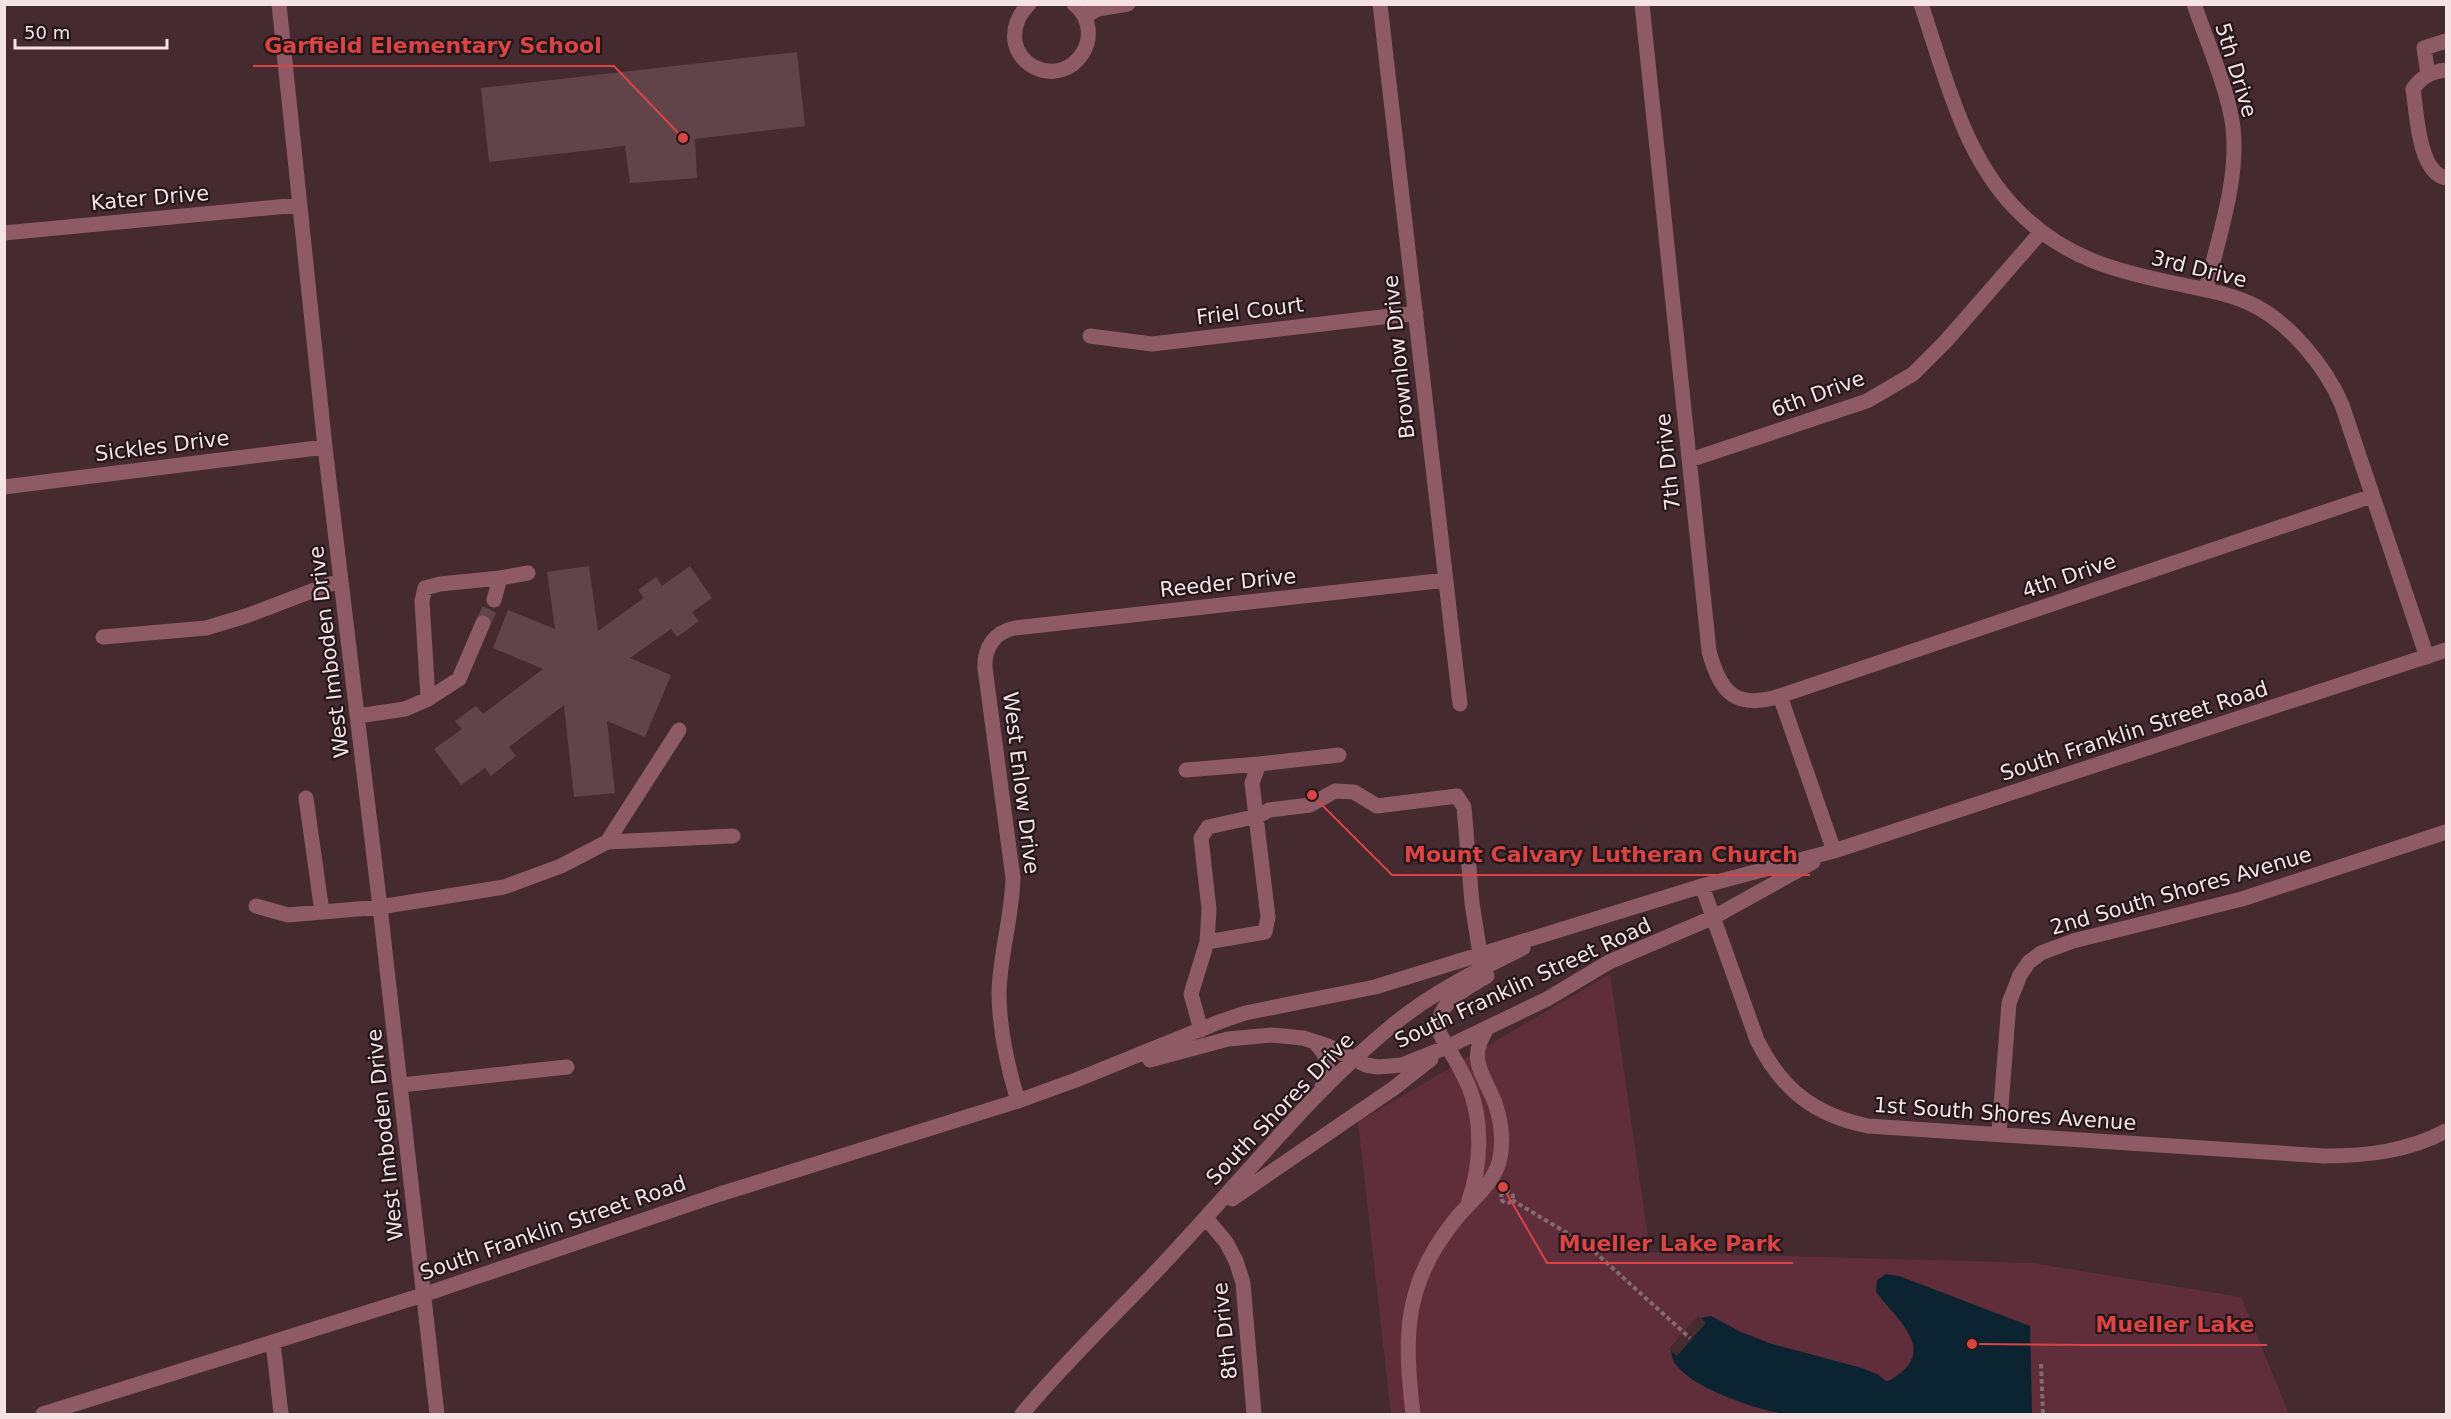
<svg xmlns="http://www.w3.org/2000/svg" width="2451" height="1419" viewBox="0 0 2451 1419" font-family="'DejaVu Sans',sans-serif">
  <style>
    .green { fill: #602e3b }
    .water { fill: #0c2331 }
    .pier { fill: #452a30 }
    .building { fill: #61444a }
    .lines { fill: none; stroke-linecap: round; stroke-linejoin: round }
    .minor-tunnel { stroke: #5f464b; stroke-width: 15; stroke-dasharray: 15 8; stroke-linecap: butt }
    .path { stroke: #836a6f; stroke-width: 4; stroke-dasharray: 4.5 3; stroke-linecap: butt }
    .minor { stroke: #8e5a66; stroke-width: 15 }
    .labels { text-anchor: middle; dominant-baseline: central; stroke-width: 4.5; stroke-linejoin: round; paint-order: stroke }
    .street-label { font-size: 21px; fill: #f5e2e5; stroke: #231719 }
    .leader { fill: none; stroke: #db4444; stroke-width: 2 }
    .callout-dot { fill: #db4444; stroke: #231719; stroke-width: 2 }
    .callout-label { font-size: 22px; text-anchor: middle; font-weight: bold; fill: #db4444; stroke: #231719; stroke-width: 4.5; stroke-linejoin: round; paint-order: stroke }
  </style>
  <rect width="100%" height="100%" fill="#452a30"/>
  <path class="green" d="M1610 974 1650 1252 2032 1263 2241 1297 2289 1414H1391L1358 1122Z"/>
  <path class="water" d="M1886 1274 1899 1276 2030 1326 2032 1414C1976 1414 1920 1414 1863 1414 1838 1414 1810 1418 1786 1414 1759 1411 1671 1383 1671 1351L1700 1318 1711 1316 1741 1332 1769 1343 1862 1368 1877 1374 1886 1381 1890 1380C1939 1352 1900 1323 1876 1292L1877 1280Z"/>
  <path class="pier" d="M1698 1316 1706 1323 1677 1356 1669 1349Z"/>
  <path class="building" d="M797 52 805 126 695 139 697 178 630 183 625 146 489 162 481 88Z
    M589 566 598 631 644 598 638 590 656 577 662 586 690 566 712 598 692 612 699 621 677 637 671 629 630 658 671 675 645 737 607 721 615 793 574 797 564 705 509 747 516 756 491 776 485 768 461 785 434 749 462 729 455 721 476 706 483 714 543 669 493 648 508 610 555 629 547 572Z"/>
  <g class="lines">
    <path class="minor-tunnel" d="M483 623 494 600"/>
    <path class="path" d="M1501 1197a6 6 0 1 1 12 0a6 6 0 1 1-12 0Z
      M1512 1200 1587 1245 1690 1338
      M2041 1364 2043 1414"/>
    <path class="minor" d="M279 4 325 447 380 907 437 1414
      M1029 4C1018 15 1013 27 1015 42 1017 52 1024 62 1034 67 1074 87 1109 33 1074 4
      M1380 4 1460 704
      M1642 4 1709 651C1720 693 1736 710 1780 696L1834 851
      M1921 4C1945 75 1963 155 2016 209 2063 258 2115 271 2178 284 2202 289 2226 293 2249 303 2288 320 2326 367 2342 405L2427 657
      M2194 4C2207 42 2228 89 2233 127 2239 181 2218 238 2206 290
      M1085 16 1098 9 1128 4
      M2446 70C2431 72 2422 76 2413 89 2417 113 2418 172 2446 178
      M2428 75 2424 48 2446 41
      M4 233 299 205
      M1090 336 1152 344 1416 313
      M1690 460 1867 401 1913 374 1946 341 2041 232
      M4 487 325 447
      M494 600 500 578 528 573
      M103 637 206 628 246 616 341 580
      M1780 696 2372 496
      M428 699 422 601 425 588 440 584 500 578
      M358 716 405 709 428 699 459 679 483 623
      M1186 770 1259 764
      M306 798 322 912
      M607 842 679 730
      M1702 886 1757 1040C1781 1089 1814 1115 1868 1126L2325 1156C2368 1156 2408 1151 2446 1131
      M256 906 288 915 380 907 504 887 561 866 607 842 733 836
      M1207 942 1265 932 1268 917 1252 783 1259 764 1339 755
      M1201 1030 1191 994 1207 942 1209 909 1201 838 1208 827 1258 816 1269 810 1310 805 1335 791 1354 792 1377 806 1457 796 1464 807 1472 903 1480 954
      M1314 1042C1328 1055 1332 1069 1322 1087
      M1150 1060 1228 1039 1272 1035 1303 1038 1328 1046 1366 1065 1378 1067 1402 1065 1447 1047 1547 999 1609 962 1714 917 1813 862
      M401 1085 567 1067
      M1018 1101C1007 1065 999 1030 999 992 1000 954 1012 917 1013 878L985 668C984 648 994 632 1015 628L1446 580
      M1999 1133 2009 1003 2020 975 2029 962 2041 953 2073 941 2242 899 2446 832
      M1232 1199 1394 1088 1431 1059
      M1469 1200C1481 1166 1483 1121 1469 1087 1461 1068 1450 1051 1440 1034 1433 1003 1464 990 1487 976
      M1206 1218 1226 1242 1236 1261 1243 1283 1254 1414
      M273 1342 281 1414
      M43 1414 423 1295 720 1194 1018 1101 1076 1080 1219 1022 1245 1013 1375 987 1702 886 1834 851 2446 650
      M1022 1414C1070 1356 1126 1305 1177 1249 1248 1173 1313 1090 1394 1024 1433 992 1478 970 1523 948
      M1413 1414C1404 1337 1403 1284 1455 1220 1469 1202 1493 1185 1499 1162 1504 1143 1501 1121 1495 1103 1483 1072 1466 1060 1488 1027"/>
  </g>
  <g class="labels">
    <g class="street-label">
      <text transform="translate(2236 70) rotate(73)">5th Drive</text>
      <text transform="translate(150 198) rotate(-5)">Kater Drive</text>
      <text transform="translate(2199 269) rotate(14)">3rd Drive</text>
      <text transform="translate(1250 311) rotate(-7)">Friel Court</text>
      <text transform="translate(1399 357) rotate(-96)">Brownlow Drive</text>
      <text transform="translate(1818 394) rotate(-20)">6th Drive</text>
      <text transform="translate(162 446) rotate(-7)">Sickles Drive</text>
      <text transform="translate(1668 462) rotate(-96)">7th Drive</text>
      <text transform="translate(2069 576) rotate(-19)">4th Drive</text>
      <text transform="translate(1228 583) rotate(-6)">Reeder Drive</text>
      <text transform="translate(329 652) rotate(-97)">West Imboden Drive</text>
      <text transform="translate(2134 731) rotate(-18)">South Franklin Street Road</text>
      <text transform="translate(1021 783) rotate(83)">West Enlow Drive</text>
      <text transform="translate(2181 891) rotate(-16)">2nd South Shores Avenue</text>
      <text transform="translate(1523 983) rotate(-25)">South Franklin Street Road</text>
      <text transform="translate(1280 1109) rotate(-46)">South Shores Drive</text>
      <text transform="translate(2005 1114) rotate(4)">1st South Shores Avenue</text>
      <text transform="translate(385 1135) rotate(-96)">West Imboden Drive</text>
      <text transform="translate(553 1228) rotate(-19)">South Franklin Street Road</text>
      <text transform="translate(1225 1331) rotate(-96)">8th Drive</text>
    </g>
  </g>
  <path class="leader" d="M683 138L614 66H253M1312 795L1392 875H1810M1503 1187L1547 1263H1793M1972 1344L2084 1345H2267"/>
  <g class="callout-dot">
    <circle cx="683" cy="138" r="6"/>
    <circle cx="1312" cy="795" r="6"/>
    <circle cx="1503" cy="1187" r="6"/>
    <circle cx="1972" cy="1344" r="6"/>
  </g>
  <g class="callout-label">
    <text x="433" y="53">Garfield Elementary School</text>
    <text x="1601" y="862">Mount Calvary Lutheran Church</text>
    <text x="1670" y="1251">Mueller Lake Park</text>
    <text x="2175" y="1332">Mueller Lake</text>
  </g>
  <rect width="2451" height="1419" fill="none" stroke="#f5e2e5" stroke-width="12"/>
  <path d="M15 39v9h152v-9" fill="none" stroke="#f5e2e5" stroke-width="3"/>
  <text x="24" y="39" font-size="18" fill="#f5e2e5" stroke="#231719" stroke-width="4.5" paint-order="stroke">50 m</text>
</svg>
